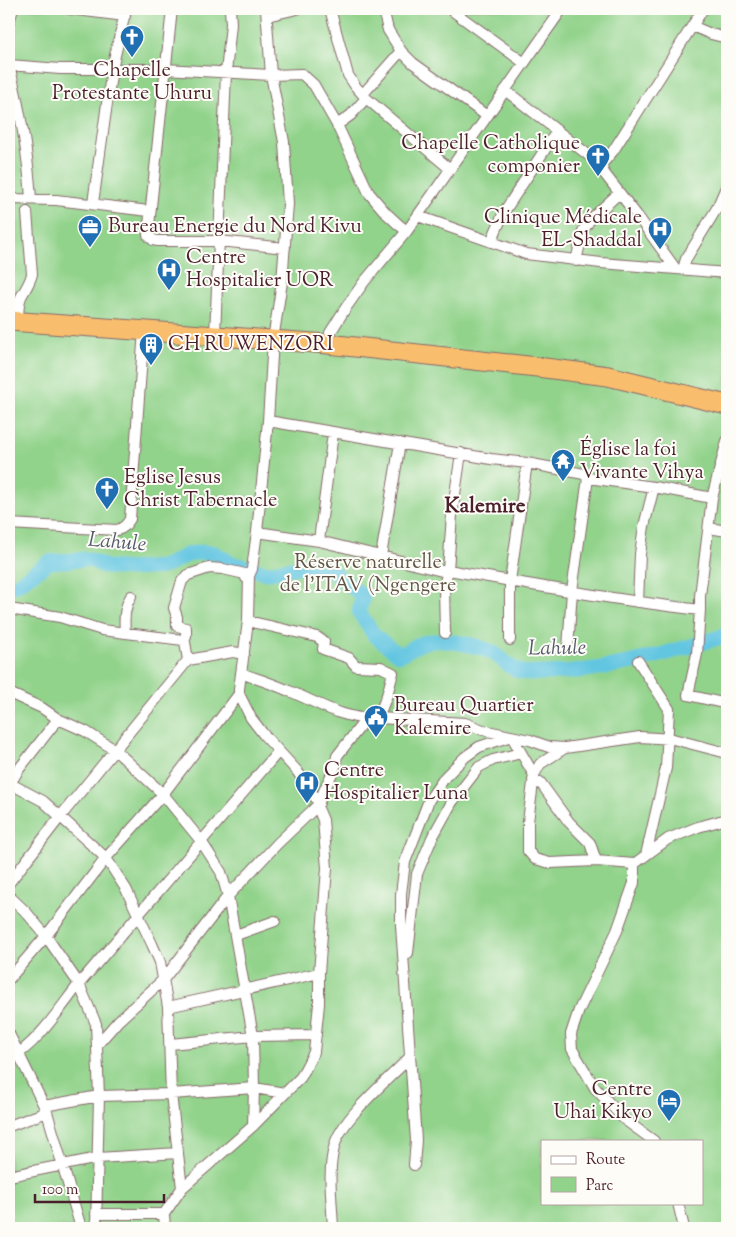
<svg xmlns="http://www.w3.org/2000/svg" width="736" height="1237" viewBox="0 0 736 1237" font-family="'Sorts Mill Goudy',serif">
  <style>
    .green { fill: #92d38b; stroke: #6e795b; fill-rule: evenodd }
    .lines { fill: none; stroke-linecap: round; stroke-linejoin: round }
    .river { stroke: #63c6e1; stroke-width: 15 }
    .street-casing { stroke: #876769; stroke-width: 12 }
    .highway-casing { stroke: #876769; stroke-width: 21 }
    .street { stroke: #fff; stroke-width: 10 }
    .highway { stroke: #f9be6d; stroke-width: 19 }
    .labels { text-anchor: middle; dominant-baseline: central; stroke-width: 4; stroke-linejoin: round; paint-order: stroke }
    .poi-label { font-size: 20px; fill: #4a1f2b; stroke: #fdfcf7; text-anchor: start }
    .park-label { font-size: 20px; fill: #605548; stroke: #fdfcf7 }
    .neighbourhood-label { font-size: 21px; font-weight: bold; fill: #4a1f2b; stroke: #fdfcf7 }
    .water-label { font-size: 21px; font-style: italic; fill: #53596b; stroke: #fdfcf7 }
  </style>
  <rect width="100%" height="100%" fill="#fdfcf7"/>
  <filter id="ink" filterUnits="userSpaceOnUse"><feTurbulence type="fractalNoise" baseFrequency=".02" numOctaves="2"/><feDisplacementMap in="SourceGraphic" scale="10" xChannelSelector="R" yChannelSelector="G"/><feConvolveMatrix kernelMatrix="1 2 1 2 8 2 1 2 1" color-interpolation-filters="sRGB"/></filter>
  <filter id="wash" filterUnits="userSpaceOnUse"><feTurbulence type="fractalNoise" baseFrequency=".0096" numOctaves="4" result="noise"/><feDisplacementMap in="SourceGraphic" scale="20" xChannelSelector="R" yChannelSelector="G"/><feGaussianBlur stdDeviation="1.12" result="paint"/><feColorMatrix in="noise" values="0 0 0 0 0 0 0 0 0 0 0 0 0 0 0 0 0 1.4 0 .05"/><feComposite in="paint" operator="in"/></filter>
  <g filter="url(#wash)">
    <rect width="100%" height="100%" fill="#f8eedd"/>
    <path class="green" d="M9 9H727V1228H9ZM542 1141H702V1203H542Z"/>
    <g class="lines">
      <path class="river" d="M9 587 19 583 49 562 88 559 106 567 131 569 163 567 189 554 202 552 215 553 231 563 267 573 306 565 329 569 363 596 359 612 374 635 399 655C408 651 417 644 426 642 442 638 480 645 493 653 506 661 513 673 529 673 601 675 660 656 727 635"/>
    </g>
  </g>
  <g filter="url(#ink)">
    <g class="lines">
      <defs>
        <path id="street" d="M69 9 125 16
          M172 9 148 235 153 240 158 241H219L285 248
          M266 9 271 75 284 142 288 204 282 282 273 340 268 421 257 532 252 569 249 576 248 621 239 689V694L251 718 264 735 297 771 319 803
          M330 9 348 75 356 87 366 98 450 169
          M383 9 388 30 401 51 413 63 487 116
          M450 9 523 62
          M267 16 297 9
          M9 22 13 9
          M692 26 711 34 727 38
          M9 65 60 69H165L271 75 302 74 314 85 337 125 369 193 386 213 399 225 407 231
          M9 65C20 109 28 153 31 199
          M505 90 601 165 604 173 639 218 675 268
          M363 94 401 51
          M337 125 351 115 366 98
          M601 165 613 151 703 9
          M9 199 56 200 149 211
          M93 203 112 68 126 9
          M418 216 526 254 601 263 727 273
          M491 242 504 212 557 131
          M576 261 583 231 589 221 619 193
          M683 269 686 259 717 208 727 185
          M18 322C18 313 18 305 21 297 25 289 30 283 32 274L27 212
          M215 335 226 73 231 24 230 9
          M328 344 330 333 345 309 364 282 407 231 562 9
          M268 421 491 459 527 463 584 474 588 478 654 487 712 498
          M9 524 117 530C124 528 126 525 130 519L144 330
          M709 528 727 531
          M257 532 319 541 442 571 448 570C532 585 615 600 700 610V596L712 498 727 441
          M319 541 333 433
          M381 556 400 443
          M638 602 640 554 644 526 654 487
          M9 609 60 617 102 630 183 640
          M700 610 697 654 688 695 727 704
          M248 621 317 637 324 642 323 649 349 658 356 666 381 667 393 673 387 695 378 718
          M125 633C124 619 124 608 131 596
          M445 633 444 586 448 570 452 515 461 453
          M510 640V581L527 463
          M568 648 572 591 588 478
          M188 660 185 642 183 640 186 636V628L177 626V617L174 608 182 581 188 575 209 568 223 569 245 574 246 578 249 579
          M638 661 669 709 666 768 646 855
          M241 673C257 679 274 684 289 691 317 702 347 722 378 718L465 723 483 730 530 740 549 747 565 748 640 737 673 739 727 753
          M9 693 42 708 58 719 85 731 115 750 163 794 201 841 221 872 228 896 253 1036 254 1088 253 1126
          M512 737 534 775
          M565 748 540 764 534 775 528 822V851L535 859 550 863 596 861 634 864
          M533 780 540 782 569 822 590 843 596 861
          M9 783 43 801 106 858 126 889 152 944 160 962 168 1007 171 1094 182 1188
          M10 784 19 769 58 719
          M9 883 60 817 188 660 233 652 244 654
          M9 896 26 912 46 936 79 984 96 1024 99 1096 96 1228
          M236 935 275 921
          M408 953 417 874 432 838 452 802 479 767 493 760 521 753
          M9 979 46 936 106 858 163 794 239 694
          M168 1007 319 973
          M9 1034 47 1112 81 1228
          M170 1044 253 1036 316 1035
          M97 1045 118 1021 163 980 228 896 278 843 317 806 335 767 337 756 366 719
          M9 1059C35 1047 61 1007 79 984L278 752
          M44 1106 99 1096 171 1094 254 1088 285 1093
          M9 1126 47 1112
          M654 1141 625 1120 595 1088 572 1049 571 1034 579 1010 617 931 634 883V864L668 839 698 827 727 819
          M414 1165 416 1140 401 926V894L405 862 429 800 445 777 465 757 479 747 508 737
          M9 1176 98 1158 178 1153
          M678 1203 684 1228
          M96 1214H164
          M165 1228 164 1214 182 1188 253 1126 301 1077 314 1052 319 1004V973L327 868 323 820 317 806
          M333 1228C332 1201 327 1170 335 1144 343 1117 389 1079 409 1058"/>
        <path id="highway" d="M9 321 328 344 537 367 608 376 727 405"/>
      </defs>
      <use href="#street" class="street-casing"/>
      <use href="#highway" class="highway-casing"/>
      <use href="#street" class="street"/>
      <use href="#highway" class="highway"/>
    </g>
  </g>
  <defs>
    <symbol id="church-pin" viewBox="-11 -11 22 30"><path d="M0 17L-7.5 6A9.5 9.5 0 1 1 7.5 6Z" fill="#1f6fb2" stroke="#fdfcf7"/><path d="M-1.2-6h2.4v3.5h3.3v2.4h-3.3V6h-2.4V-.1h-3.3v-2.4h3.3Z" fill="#fff"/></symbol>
    <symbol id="office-pin" viewBox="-11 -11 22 30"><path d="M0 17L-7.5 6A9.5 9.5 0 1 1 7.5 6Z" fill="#1f6fb2" stroke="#fdfcf7"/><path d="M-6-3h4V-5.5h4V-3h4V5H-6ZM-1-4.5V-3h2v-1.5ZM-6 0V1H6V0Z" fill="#fff"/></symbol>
    <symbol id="hospital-pin" viewBox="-11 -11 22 30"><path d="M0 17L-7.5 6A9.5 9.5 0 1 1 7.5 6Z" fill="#1f6fb2" stroke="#fdfcf7"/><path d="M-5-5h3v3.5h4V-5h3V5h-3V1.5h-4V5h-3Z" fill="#fff"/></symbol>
    <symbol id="building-pin" viewBox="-11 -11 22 30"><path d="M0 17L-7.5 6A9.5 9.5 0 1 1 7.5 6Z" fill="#1f6fb2" stroke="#fdfcf7"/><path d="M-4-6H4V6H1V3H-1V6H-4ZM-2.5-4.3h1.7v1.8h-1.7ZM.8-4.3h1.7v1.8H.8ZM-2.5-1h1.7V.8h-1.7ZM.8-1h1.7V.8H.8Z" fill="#fff"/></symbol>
    <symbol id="temple-pin" viewBox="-11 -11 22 30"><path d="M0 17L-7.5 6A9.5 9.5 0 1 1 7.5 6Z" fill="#1f6fb2" stroke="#fdfcf7"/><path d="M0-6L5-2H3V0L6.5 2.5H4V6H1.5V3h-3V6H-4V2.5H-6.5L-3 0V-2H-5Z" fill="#fff"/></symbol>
    <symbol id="civic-pin" viewBox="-11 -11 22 30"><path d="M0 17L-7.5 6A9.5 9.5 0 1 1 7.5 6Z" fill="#1f6fb2" stroke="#fdfcf7"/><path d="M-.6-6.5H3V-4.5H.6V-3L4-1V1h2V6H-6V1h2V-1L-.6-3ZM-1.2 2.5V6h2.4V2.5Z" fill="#fff"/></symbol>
    <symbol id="hotel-pin" viewBox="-11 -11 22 30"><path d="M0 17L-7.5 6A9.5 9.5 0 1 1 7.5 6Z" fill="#1f6fb2" stroke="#fdfcf7"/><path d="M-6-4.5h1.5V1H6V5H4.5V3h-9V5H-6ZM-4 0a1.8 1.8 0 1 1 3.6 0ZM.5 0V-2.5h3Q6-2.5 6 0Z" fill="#fff"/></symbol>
  </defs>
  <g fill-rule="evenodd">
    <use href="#church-pin" x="118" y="23" width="28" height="38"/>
    <use href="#church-pin" x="584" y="142" width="28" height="38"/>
    <use href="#office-pin" x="76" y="213" width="28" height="38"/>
    <use href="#hospital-pin" x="646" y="215" width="28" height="38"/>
    <use href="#hospital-pin" x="155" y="256" width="28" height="38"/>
    <use href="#building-pin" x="137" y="331" width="28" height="38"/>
    <use href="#temple-pin" x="549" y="447" width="28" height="38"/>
    <use href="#church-pin" x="93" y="475" width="28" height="38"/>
    <use href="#civic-pin" x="362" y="703" width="28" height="38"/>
    <use href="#hospital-pin" x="293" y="769" width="28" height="38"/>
    <use href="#hotel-pin" x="655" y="1087" width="28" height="38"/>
  </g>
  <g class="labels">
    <g class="poi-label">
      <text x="132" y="71" text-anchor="middle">Chapelle<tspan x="132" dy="23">Protestante Uhuru</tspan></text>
      <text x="580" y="144" text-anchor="end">Chapelle Catholique<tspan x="580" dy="23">componier</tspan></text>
      <text x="642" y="218" text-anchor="end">Clinique Médicale<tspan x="642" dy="23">EL-Shaddal</tspan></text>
      <text x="108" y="227">Bureau Energie du Nord Kivu</text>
      <text x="186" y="258">Centre<tspan x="186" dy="23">Hospitalier UOR</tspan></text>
      <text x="168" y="345">CH RUWENZORI</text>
      <text x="580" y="450">Église la foi<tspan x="580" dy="23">Vivante Vihya</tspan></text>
      <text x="124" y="478">Eglise Jesus<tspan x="124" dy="23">Christ Tabernacle</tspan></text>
      <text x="394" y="706">Bureau Quartier<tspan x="394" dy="23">Kalemire</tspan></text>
      <text x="324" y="771">Centre<tspan x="324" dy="23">Hospitalier Luna</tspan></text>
      <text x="652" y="1090" text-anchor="end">Centre<tspan x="652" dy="23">Uhai Kikyo</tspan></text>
    </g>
    <g class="park-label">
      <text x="368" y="563">Réserve naturelle<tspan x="368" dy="23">de l'ITAV (Ngengere</tspan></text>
    </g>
    <g class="neighbourhood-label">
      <text x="485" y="507">Kalemire</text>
    </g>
    <g class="water-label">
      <text transform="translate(117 543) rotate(5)">Lahule</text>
      <text transform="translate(557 649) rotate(-1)">Lahule</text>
    </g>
  </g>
  <rect width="736" height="1237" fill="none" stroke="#fdfcf7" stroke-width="30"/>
  <rect x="541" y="1140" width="162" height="65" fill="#fdfcf7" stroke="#b5a4a5"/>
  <rect x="551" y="1156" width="25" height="8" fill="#ffffff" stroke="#b5a4a5"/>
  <text x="586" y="1164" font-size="15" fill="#4a1f2b">Route</text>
  <rect x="551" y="1177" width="25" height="15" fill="#92d38b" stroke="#b5a4a5"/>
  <text x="586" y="1190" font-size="15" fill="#4a1f2b">Parc</text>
  <path d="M35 1194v8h129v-8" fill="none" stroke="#4a1f2b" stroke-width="2.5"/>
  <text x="42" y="1194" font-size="15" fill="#4a1f2b" stroke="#fdfcf7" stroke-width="4" paint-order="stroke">100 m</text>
</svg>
